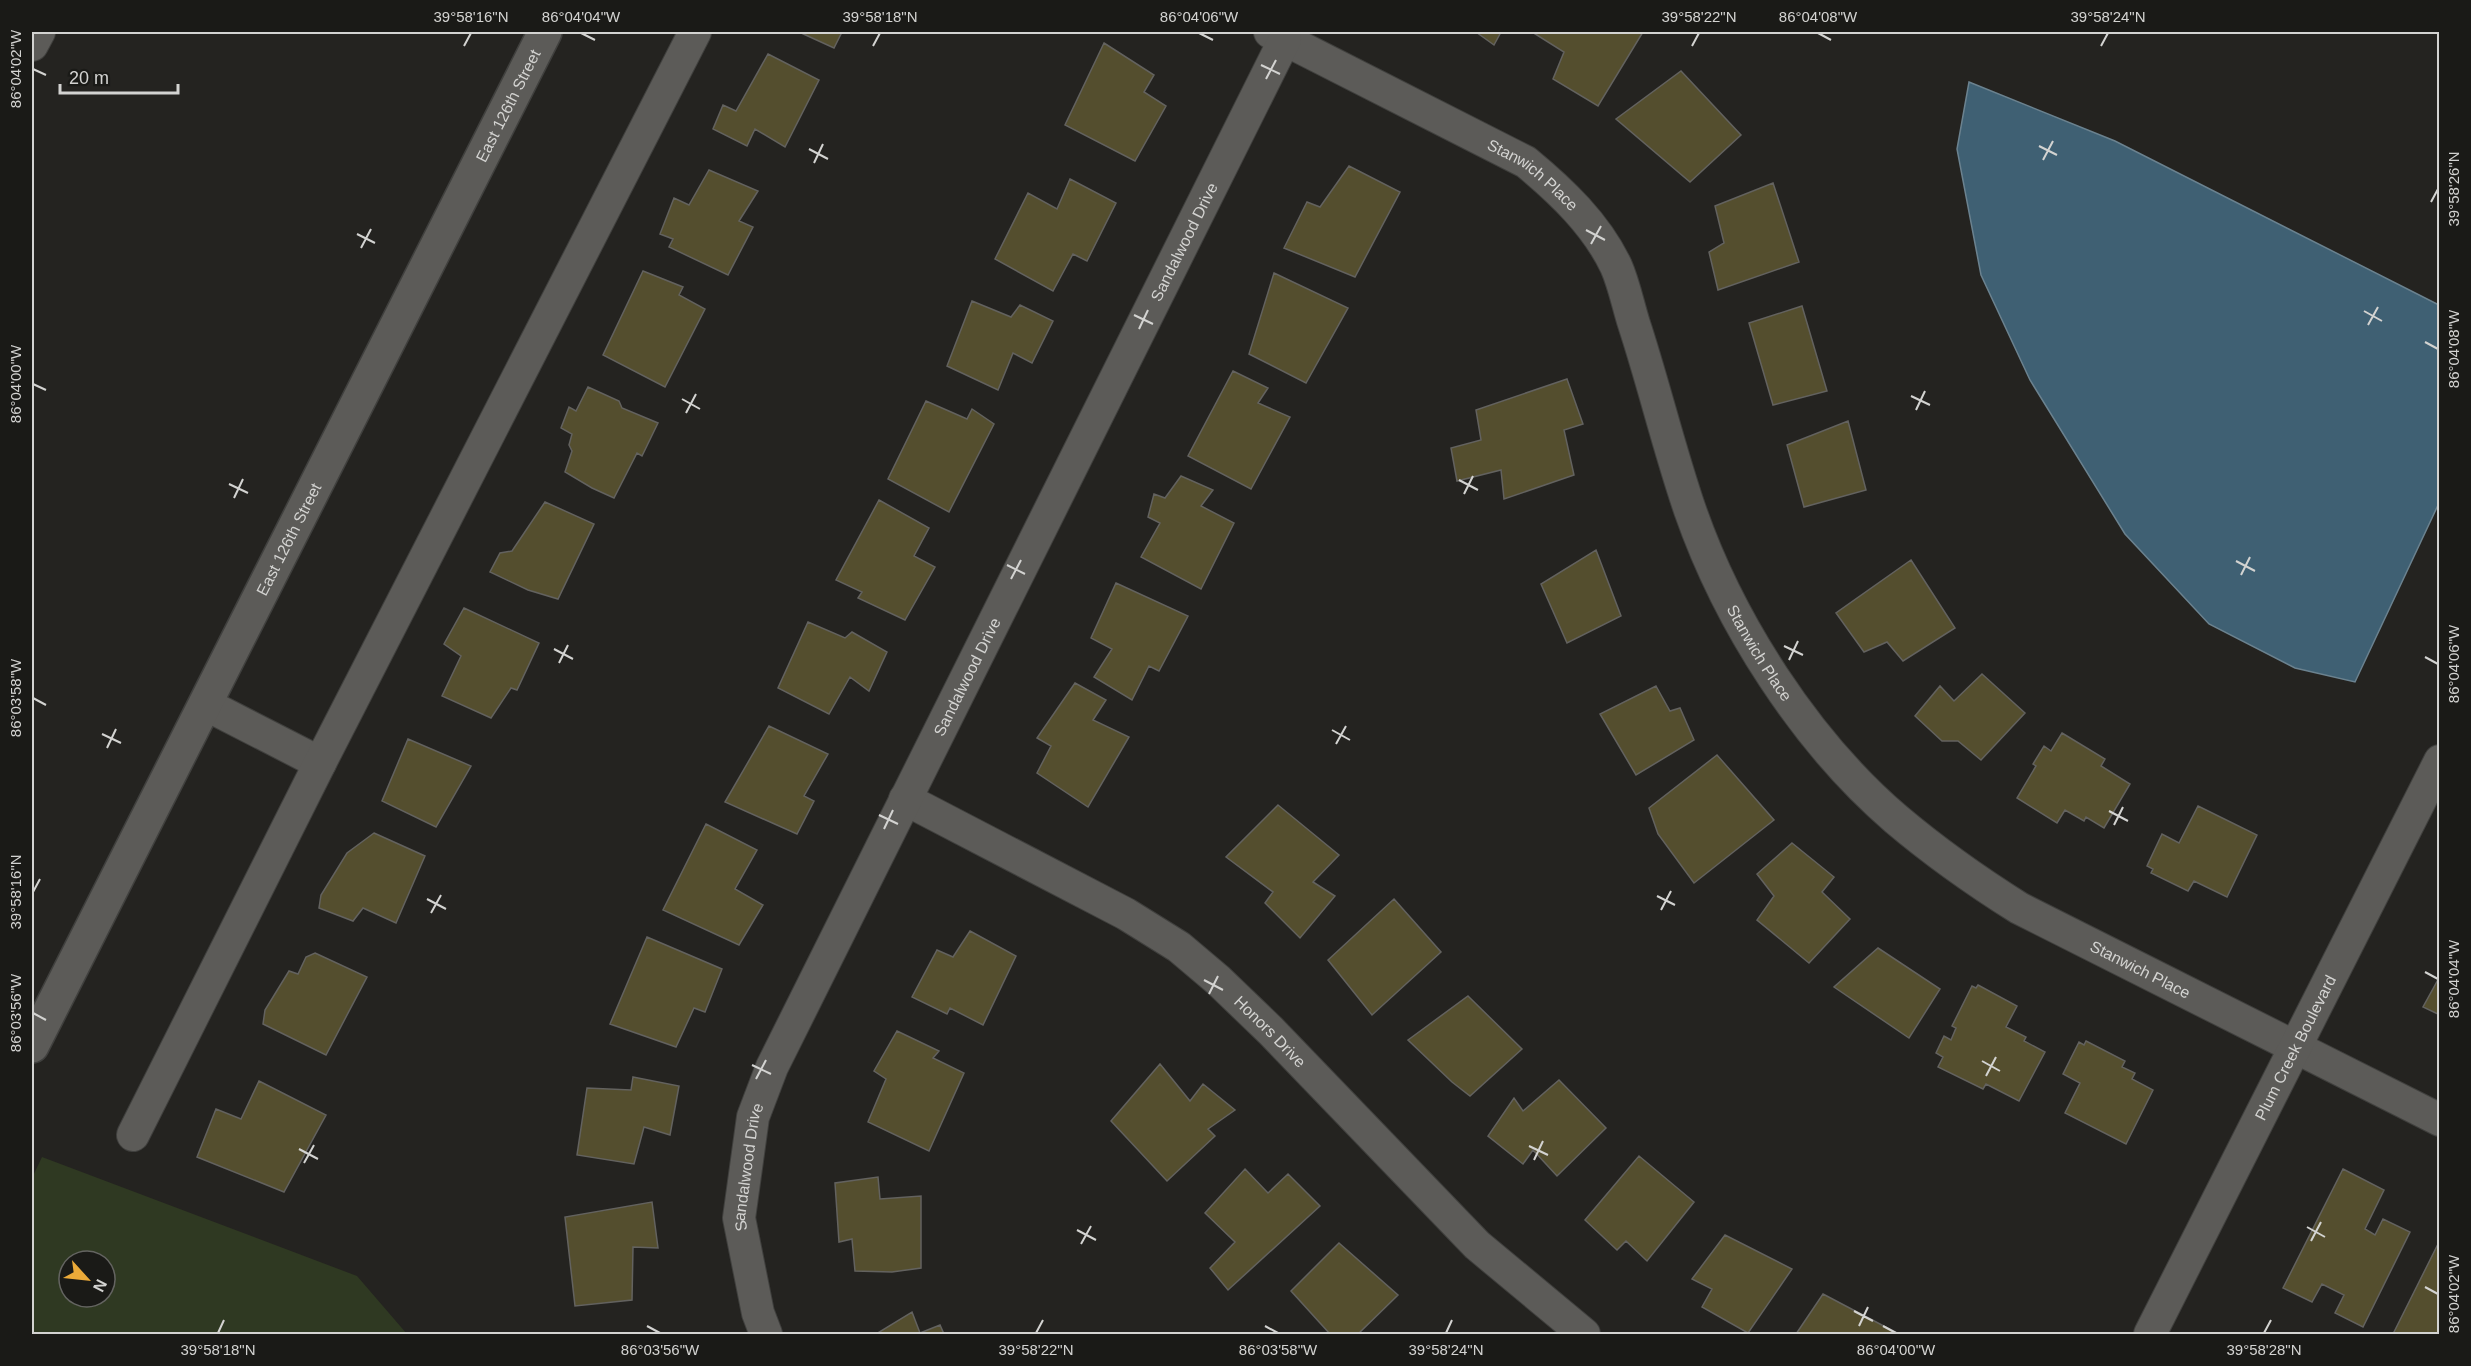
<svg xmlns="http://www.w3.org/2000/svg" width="2471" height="1366" viewBox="0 0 2471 1366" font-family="Arial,sans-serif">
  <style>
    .green { fill: #2f3922; fill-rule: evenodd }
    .water { fill: #3f6073; stroke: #6b828f; stroke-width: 1.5 }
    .building { fill: #544e2e; stroke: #63625f; stroke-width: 1.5 }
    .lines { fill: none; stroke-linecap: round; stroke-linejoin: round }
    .street-casing { stroke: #40403e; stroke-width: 34 }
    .secondary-casing { stroke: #40403e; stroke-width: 36 }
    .street { stroke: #5c5b58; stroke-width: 32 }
    .secondary { stroke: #5c5b58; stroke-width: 33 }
    .ticks { fill: none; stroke: #d3d3d1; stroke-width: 2 }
    .labels { text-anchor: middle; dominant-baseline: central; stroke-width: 4.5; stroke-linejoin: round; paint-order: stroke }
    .street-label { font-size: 16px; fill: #d3d3d1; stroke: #1a1a17 }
    .neatline { fill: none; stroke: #d3d3d1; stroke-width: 2 }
    .ticks-label { font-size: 15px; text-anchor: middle; fill: #d3d3d1 }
  </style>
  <rect width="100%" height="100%" fill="#242320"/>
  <path class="green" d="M42 1157 357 1276 407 1334H32V1178ZM69 1261H105V1297H69Z"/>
  <path class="water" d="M1969 82 2115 141 2439 305V503L2355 682 2295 668 2209 624 2125 534 2030 380 1981 275 1957 149Z"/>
  <path class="building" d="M799 32H842L834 48Z
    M1476 32H1501L1494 45Z
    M1532 32H1643L1598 106 1553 79 1564 52Z
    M1104 43 1154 75 1144 92 1166 106 1135 161 1065 125Z
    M768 54 819 80 785 147 755 129 747 146 713 129 723 105 736 111Z
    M1681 71 1741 135 1690 182 1616 119Z
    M1349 166 1400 192 1355 277 1284 248 1307 202 1320 207Z
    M709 170 758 191 739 221 753 227 728 275 669 247 673 239 660 234 674 198 689 205Z
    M1070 179 1116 203 1087 261 1073 254 1053 291 995 259 1028 193 1057 209Z
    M1773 183 1799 262 1718 290 1709 252 1724 243 1715 206Z
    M643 271 683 287 679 295 705 309 665 387 603 355Z
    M1274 273 1348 308 1306 383 1249 354Z
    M972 301 1011 317 1020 305 1053 321 1032 363 1013 353 998 390 947 366Z
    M1802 306 1827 391 1773 405 1749 323Z
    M1233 371 1268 388 1258 403 1290 417 1251 489 1188 456Z
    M1567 379 1583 424 1564 430 1574 475 1504 499 1501 470 1457 481 1451 448 1481 440 1476 410Z
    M588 387 619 401 622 408 658 423 642 456 637 453 614 498 592 488 565 472 572 451 569 445 572 434 561 428 569 407 576 411Z
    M926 401 967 419 972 409 994 424 949 512 888 479Z
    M1848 421 1866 490 1804 507 1787 445Z
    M1181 476 1213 490 1201 506 1234 523 1201 589 1141 557 1160 523 1148 517 1154 494 1165 498Z
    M879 500 929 528 914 556 935 567 905 620 858 598 862 592 836 580Z
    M545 502 594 524 558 599 528 590 490 572 500 553 512 551Z
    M1596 550 1621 616 1567 643 1541 584Z
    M1911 560 1955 628 1903 661 1887 642 1864 652 1836 613Z
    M1116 583 1188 616 1159 671 1149 666 1132 700 1094 677 1112 649 1091 638Z
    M464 608 539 643 517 690 511 688 491 718 442 696 461 656 444 644Z
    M808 622 845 638 852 632 887 652 869 691 850 677 829 714 778 688Z
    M1982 674 2025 713 1981 760 1958 741H1942L1915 716 1940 686 1954 701Z
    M1075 683 1106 700 1093 720 1129 737 1088 807 1037 773 1051 746 1037 738Z
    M1656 686 1670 711 1680 708 1694 740 1636 775 1600 714Z
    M769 726 828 754 804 796 814 801 797 834 725 802Z
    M2062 733 2105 759 2101 766 2130 784 2104 828 2086 817 2084 821 2065 810 2057 823 2017 798 2036 766 2033 764 2044 746 2051 751Z
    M408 739 471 766 436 827 382 801Z
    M1717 755 1774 820 1694 883 1658 834 1649 808Z
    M1278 805 1339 855 1313 882 1335 896 1300 938 1265 903 1273 892 1226 857Z
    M2198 806 2257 835 2227 897 2194 881 2188 891 2151 873 2153 869 2147 866 2162 834 2179 843Z
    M706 824 757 850 735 889 763 905 739 945 663 910Z
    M374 833 425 856 396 923 363 908 353 921 319 908 321 895 347 853Z
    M1792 843 1834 877 1822 892 1850 919 1809 963 1757 920 1774 896 1757 874Z
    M1394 899 1441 952 1372 1015 1328 960Z
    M970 931 1016 956 983 1025 950 1008 947 1014 912 997 937 950 953 957Z
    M647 937 722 969 705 1012 694 1008 676 1047 610 1024Z
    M1878 948 1940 989 1909 1038 1834 987Z
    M315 953 367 977 326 1055 263 1024 265 1010 289 971 298 974 306 957Z
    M2440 976V1015L2423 1007Z
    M1978 985 2017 1006 2006 1027 2026 1037 2024 1041 2045 1052 2019 1101 1986 1084 1983 1089 1938 1067 1943 1057 1936 1053 1944 1036 1951 1040 1956 1028 1952 1026 1972 986 1976 988Z
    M1468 996 1522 1049 1470 1096 1452 1082 1408 1040Z
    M897 1031 939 1051 933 1058 964 1073 929 1151 868 1122 886 1079 874 1071Z
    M2086 1041 2125 1061 2122 1067 2135 1073 2132 1079 2153 1090 2126 1144 2065 1113 2080 1083 2063 1074 2079 1042 2084 1045Z
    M1160 1064 1190 1101 1203 1084 1235 1110 1208 1129 1215 1136 1167 1181 1111 1121Z
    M633 1077 679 1086 670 1135 644 1127 634 1164 577 1155 587 1088 631 1090Z
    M1559 1080 1606 1128 1557 1176 1533 1150 1523 1164 1488 1136 1514 1098 1523 1111Z
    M259 1081 326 1115 284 1192 197 1157 216 1109 241 1119Z
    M1639 1156 1694 1202 1647 1261 1626 1241 1617 1250 1585 1220Z
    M1245 1169 1268 1193 1288 1174 1320 1206 1228 1290 1210 1268 1235 1242 1205 1213Z
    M2343 1169 2384 1190 2365 1229 2375 1235 2383 1219 2410 1232 2363 1327 2335 1313 2344 1295 2322 1284 2312 1302 2283 1288Z
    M878 1177 880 1199 921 1196V1268L892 1272 855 1271 852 1239 839 1242 835 1183Z
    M652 1202 658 1248 633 1247 632 1300 575 1306 565 1217Z
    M1725 1235 1792 1269 1748 1333 1702 1307 1712 1289 1692 1279Z
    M2440 1240V1334H2393Z
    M1339 1243 1398 1295 1358 1334H1330L1291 1291Z
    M1823 1294 1897 1333 1796 1334Z
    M912 1312 920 1333 940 1325 944 1334H876Z"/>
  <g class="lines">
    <defs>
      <g id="street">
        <path id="s1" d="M1270 32 1526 162C1561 191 1596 224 1616 266 1624 284 1628 305 1634 324 1654 385 1669 449 1690 510 1729 622 1805 741 1896 819 1935 852 1976 881 2019 908L2440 1120"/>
        <path d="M32 45 39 32"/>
        <path d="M205 704 320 763"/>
        <path id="s2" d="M905 799 1126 914 1179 947 1218 980 1271 1031 1477 1245 1584 1334"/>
        <path d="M133 1135 320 763 695 32"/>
        <path id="s3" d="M766 1334 758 1313 739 1218 753 1117 772 1067 1285 39"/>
        <path id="s4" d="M2150 1334 2440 761"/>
      </g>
      <g id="secondary">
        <path id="s5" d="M32 1046 545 32"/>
      </g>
    </defs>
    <use href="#street" class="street-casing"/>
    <use href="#secondary" class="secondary-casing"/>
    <use href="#street" class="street"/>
    <use href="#secondary" class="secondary"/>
  </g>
  <path class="ticks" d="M581 33 595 40M1199 33 1213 40M1818 33 1831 40M464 46 471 33M873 46 880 33M1692 46 1699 33M2101 46 2108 33M1261 65 1280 74M33 69 46 75M1266 79 1276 60M2039 146 2057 155M809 149 828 159M2043 160 2053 141M814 163 823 144M2431 202 2438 189M1586 230 1605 240M357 234 375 243M1591 244 1601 226M361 248 371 229M2364 311 2382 321M1134 315 1153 324M2368 325 2378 307M1139 329 1148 310M2425 342 2438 349M33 384 46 390M1911 396 1930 405M682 399 700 409M1916 410 1925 391M686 413 696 394M1459 480 1478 490M229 484 248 493M1464 494 1473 476M234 498 243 479M2236 561 2255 571M1007 565 1025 574M2241 575 2250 557M1011 579 1021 560M1784 646 1803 655M554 649 573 659M2425 657 2438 664M1789 660 1798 641M559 663 568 645M33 698 46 705M1332 730 1350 740M102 734 121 743M1336 744 1346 726M107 748 116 729M2109 811 2128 821M879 815 898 824M2114 825 2123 807M884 829 893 810M33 892 40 879M1657 896 1675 905M427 899 446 909M1661 910 1671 891M431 913 441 895M2425 972 2438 979M1204 980 1223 990M1209 994 1218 976M33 1013 46 1020M1982 1061 2000 1071M752 1065 771 1074M1986 1076 1996 1057M756 1079 766 1060M1529 1146 1548 1155M299 1149 318 1159M1534 1160 1543 1141M304 1163 314 1145M2307 1227 2325 1237M1077 1230 1096 1240M2311 1241 2321 1222M1081 1244 1091 1226M2425 1287 2438 1294M1854 1311 1873 1321M647 1326 660 1333M1265 1326 1278 1333M1859 1326 1868 1307M1883 1326 1896 1333M218 1333 224 1320M1036 1333 1043 1320M1446 1333 1452 1320M2264 1333 2271 1320"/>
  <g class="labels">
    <g class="street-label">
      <text stroke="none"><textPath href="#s5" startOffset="1054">East 126th Street</textPath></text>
      <text stroke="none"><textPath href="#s1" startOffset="300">Stanwich Place</textPath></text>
      <text stroke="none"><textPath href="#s3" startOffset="1197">Sandalwood Drive</textPath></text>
      <text stroke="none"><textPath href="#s5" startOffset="568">East 126th Street</textPath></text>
      <text stroke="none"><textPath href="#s1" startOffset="840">Stanwich Place</textPath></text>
      <text stroke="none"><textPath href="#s3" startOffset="711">Sandalwood Drive</textPath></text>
      <text stroke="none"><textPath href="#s1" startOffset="1344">Stanwich Place</textPath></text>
      <text stroke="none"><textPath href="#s2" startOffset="436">Honors Drive</textPath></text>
      <text stroke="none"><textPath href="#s4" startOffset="321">Plum Creek Boulevard</textPath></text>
      <text stroke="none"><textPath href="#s3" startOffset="171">Sandalwood Drive</textPath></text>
    </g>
  </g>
  <rect width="2471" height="1366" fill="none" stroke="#1a1a17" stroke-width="66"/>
  <g transform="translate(87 1279) rotate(117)"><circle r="28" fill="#1a1a17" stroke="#646461" stroke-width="1.5"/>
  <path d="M0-4.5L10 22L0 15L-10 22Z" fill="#ebaa39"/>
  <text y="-9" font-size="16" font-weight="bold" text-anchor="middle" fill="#d3d3d1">N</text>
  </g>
  <path d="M60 84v9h118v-9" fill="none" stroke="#d3d3d1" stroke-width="3"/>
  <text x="69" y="84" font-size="18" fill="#d3d3d1" stroke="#1a1a17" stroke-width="4.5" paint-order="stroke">20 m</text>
  <rect x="33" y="33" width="2405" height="1300" class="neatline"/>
  <g class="ticks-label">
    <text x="471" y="22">39°58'16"N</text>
    <text x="581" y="22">86°04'04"W</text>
    <text x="880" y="22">39°58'18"N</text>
    <text x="1199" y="22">86°04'06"W</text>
    <text x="1699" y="22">39°58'22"N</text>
    <text x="1818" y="22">86°04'08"W</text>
    <text x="2108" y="22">39°58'24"N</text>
    <text transform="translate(16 69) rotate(-90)" y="5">86°04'02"W</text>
    <text transform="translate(2454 189) rotate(-90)" y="5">39°58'26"N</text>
    <text transform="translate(2454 349) rotate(-90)" y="5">86°04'08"W</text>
    <text transform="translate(16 384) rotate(-90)" y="5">86°04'00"W</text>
    <text transform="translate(2454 664) rotate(-90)" y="5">86°04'06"W</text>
    <text transform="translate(16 698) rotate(-90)" y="5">86°03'58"W</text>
    <text transform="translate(16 892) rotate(-90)" y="5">39°58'16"N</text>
    <text transform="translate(2454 979) rotate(-90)" y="5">86°04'04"W</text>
    <text transform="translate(16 1013) rotate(-90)" y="5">86°03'56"W</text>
    <text transform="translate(2454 1294) rotate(-90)" y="5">86°04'02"W</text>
    <text x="218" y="1355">39°58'18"N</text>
    <text x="660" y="1355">86°03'56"W</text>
    <text x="1036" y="1355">39°58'22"N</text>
    <text x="1278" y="1355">86°03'58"W</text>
    <text x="1446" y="1355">39°58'24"N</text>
    <text x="1896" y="1355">86°04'00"W</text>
    <text x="2264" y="1355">39°58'28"N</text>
  </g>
</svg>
